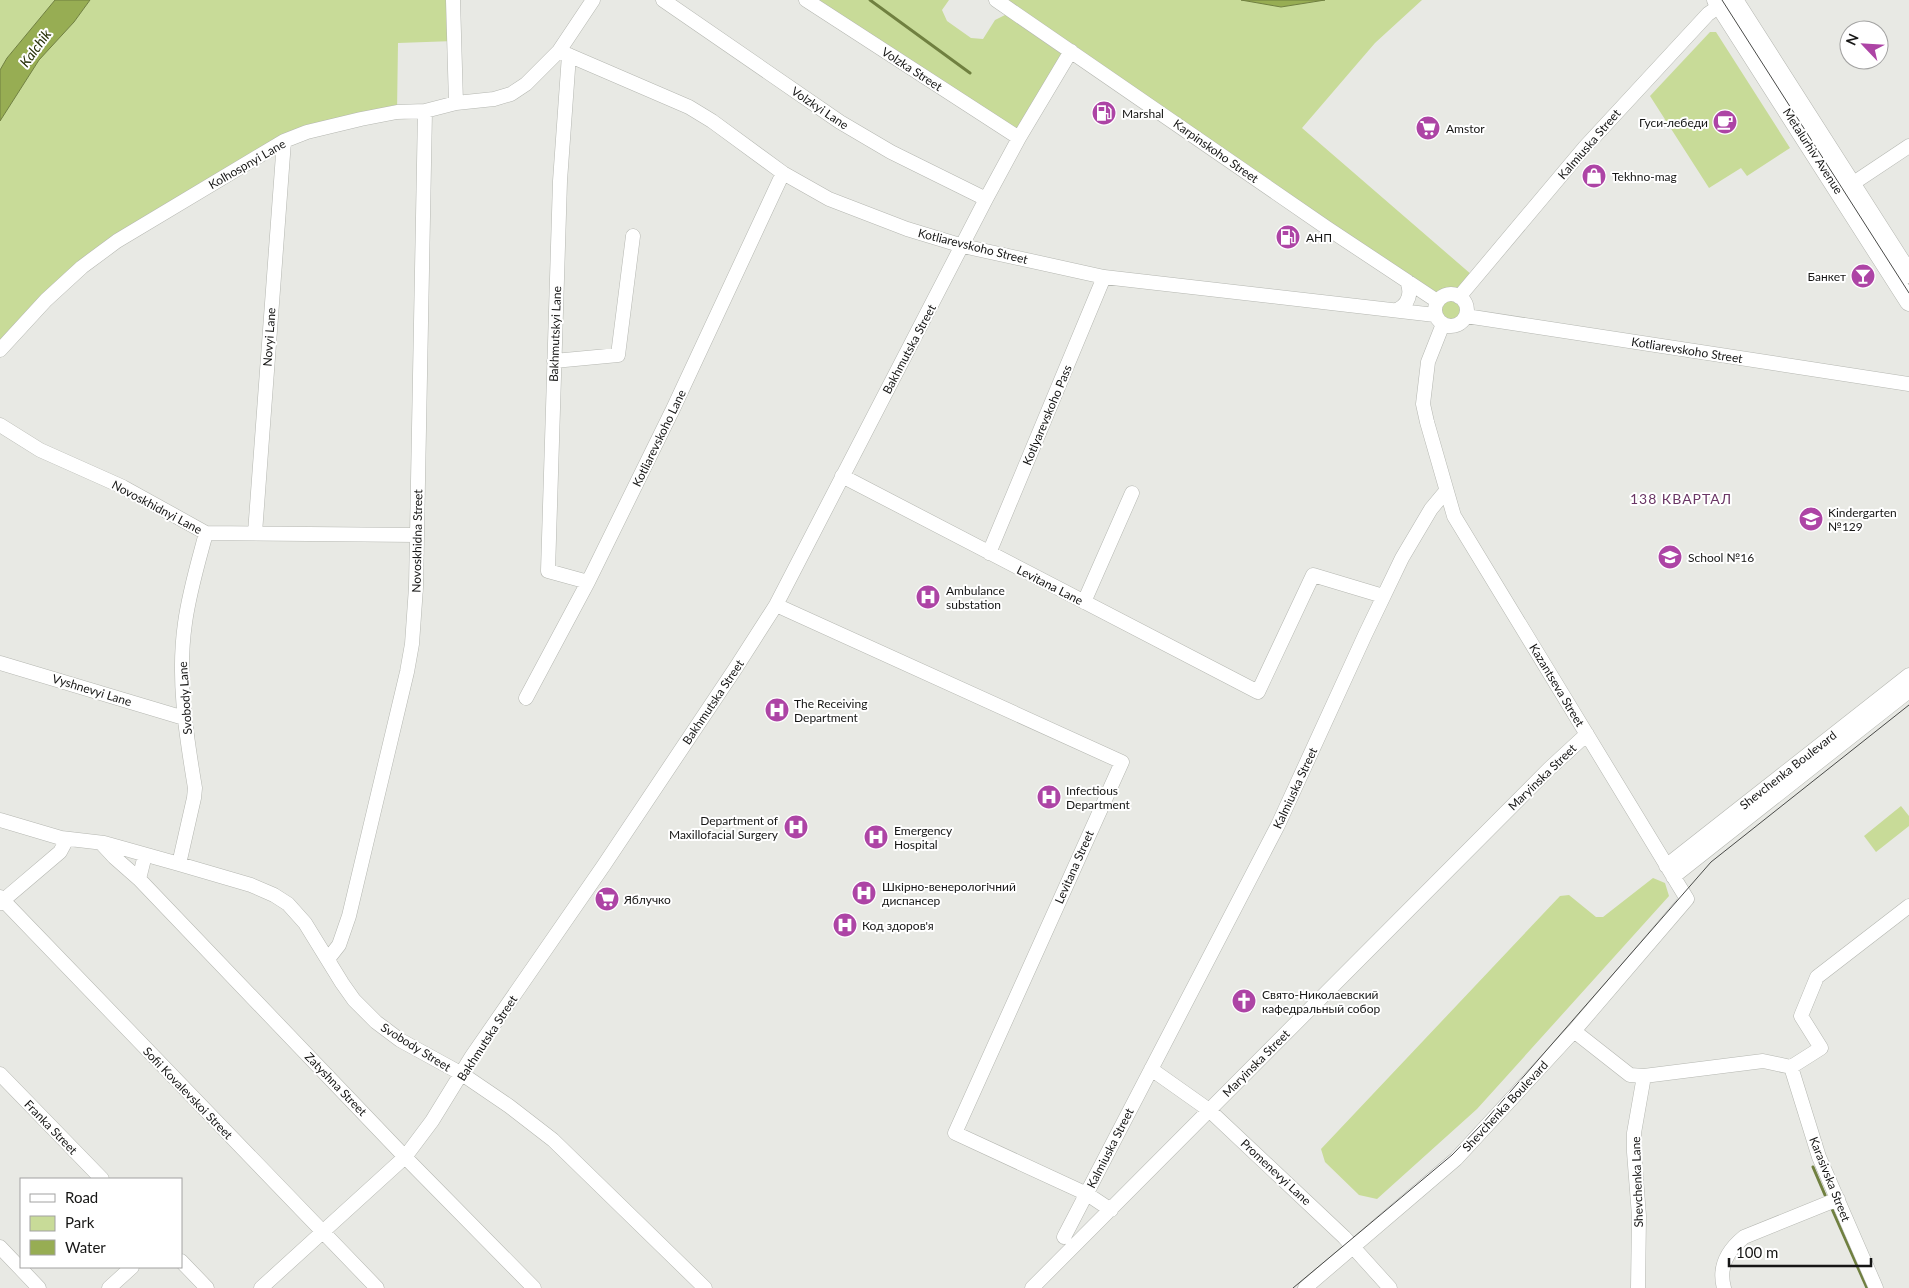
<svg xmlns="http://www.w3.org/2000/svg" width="1909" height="1288" viewBox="0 0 1909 1288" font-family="Lato,sans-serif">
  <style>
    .green { fill: #c8db98 }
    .water { fill: #97ad53; stroke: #708040 }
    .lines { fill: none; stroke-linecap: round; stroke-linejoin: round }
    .stream { stroke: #708040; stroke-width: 3 }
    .minor-casing { stroke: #b5b7b1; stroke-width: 15 }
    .major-casing { stroke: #b5b7b1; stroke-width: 19 }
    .minor { stroke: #fff; stroke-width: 14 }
    .major { stroke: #fff; stroke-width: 18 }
    .tram { stroke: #494a48; stroke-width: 1 }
    .labels { text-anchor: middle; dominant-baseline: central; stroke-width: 4; stroke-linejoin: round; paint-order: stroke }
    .street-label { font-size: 12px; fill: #161615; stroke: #fff }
    .poi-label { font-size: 12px; fill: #161615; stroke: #fff; text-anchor: start }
    .water-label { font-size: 14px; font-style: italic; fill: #262f07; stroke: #fff }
    .neighbourhood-label { font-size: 14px; letter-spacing: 1px; fill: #6a3665; stroke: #fff }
  </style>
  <rect width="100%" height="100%" fill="#e8e9e4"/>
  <path class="green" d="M0 0H55L7 58 0 70Z
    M90 0H453L454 41 398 43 397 112 307 132 117 241 0 350V121L39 60 74 22Z
    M806 0H949L942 10 947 21 971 38 983 39 995 20 1009 13 1064 51 1014 135Z
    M1003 0H1241L1281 7 1325 0H1422L1375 43 1302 128 1472 275 1459 290 1446 289 1435 295Z
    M1710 32H1716L1790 148 1747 176 1741 168 1709 188 1650 96Z
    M1441 310a10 10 0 1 1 20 0a10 10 0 1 1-20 0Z
    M1901 806 1909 816V826L1876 852 1864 836Z
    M1653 878 1665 883 1669 896 1477 1109 1377 1199 1359 1195 1325 1162 1321 1149 1560 896 1569 895 1596 917H1603Z"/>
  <path class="water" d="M55 0H90L74 22 39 60 0 121V70L7 58Z
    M1241 0H1325L1281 7Z"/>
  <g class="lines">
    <path class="stream" d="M870 0 970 73
      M1813 1167 1825 1195
      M1832 1209 1867 1288"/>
    <defs>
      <path id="minor" d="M453 0 456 103
        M663 0 840 122 891 152 986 199
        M806 0 1019 138
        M996 0 1327 228 1437 301
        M559 51 689 107 712 121 783 173 829 199 907 229 963 246 1104 277 1435 315
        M569 55 560 181 548 571 588 582
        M1843 190 1909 146
        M1435 310a16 16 0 1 1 32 0a16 16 0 1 1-32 0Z
        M1459 297 1585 147 1708 14 1728 0
        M1397 310C1409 304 1412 293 1407 281
        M1466 316 1909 384
        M0 350 46 300 82 267 117 241 284 141 307 132 361 119 397 112 425 111 456 103 494 99 511 94 526 84 559 51 593 0
        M554 361 618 355 633 236
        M0 425 40 450 123 487 206 533 417 535
        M842 476 1258 692 1313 575 1383 596
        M255 533 284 141
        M989 553 1104 277
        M1084 602 1132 493
        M776 605 1122 762 955 1133 1087 1194 1111 1210
        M0 663 184 718
        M526 698 588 582 673 409 783 173
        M0 820 61 838 104 843 179 864 251 885 274 895 288 904 305 923 342 983 354 1000 376 1022 400 1040 462 1074 509 1106 553 1140 705 1288
        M101 843 114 857 139 879 145 855
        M179 864 194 798 195 788C186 734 177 678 185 623 189 593 198 563 206 533
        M1666 866 1909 675
        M1673 877 1909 691
        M139 879 405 1157 534 1288
        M0 897 377 1288
        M0 903 60 852 67 839
        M328 959 339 945 349 916 407 672 412 644 416 587 425 111
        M1574 1031 1630 1075 1644 1076 1763 1061 1791 1067 1821 1048 1801 1016 1817 977 1909 906
        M1791 1067 1819 1157 1876 1288
        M1151 1069 1209 1110 1344 1237 1390 1288
        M0 1074 102 1179
        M1064 1237 1278 825 1365 635 1402 558 1431 509 1446 491
        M0 1247 39 1288
        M181 1261 207 1288
        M109 1288 132 1267
        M261 1288 405 1157 432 1121 472 1056 604 865 735 669 776 605 986 199 1019 138 1071 51
        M1032 1288 1549 769 1587 734
        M1305 1288 1456 1159 1574 1031 1687 899 1454 516 1427 422 1423 404 1428 362 1443 324
        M1638 1288 1639 1216 1634 1152V1133L1644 1076
        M1724 1288C1718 1266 1728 1250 1744 1237L1838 1199"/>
      <path id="major" d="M1716 0 1909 302
        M1734 0 1909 274"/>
    </defs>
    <use href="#minor" class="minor-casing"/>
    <use href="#major" class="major-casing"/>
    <use href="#minor" class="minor"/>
    <use href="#major" class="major"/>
    <path class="tram" d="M1722 0 1909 293
      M1293 1288 1452 1155 1483 1123 1711 862 1909 705"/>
  </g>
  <defs>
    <symbol id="fuel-disc" viewBox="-11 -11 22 22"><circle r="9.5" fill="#ad44a5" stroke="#fff"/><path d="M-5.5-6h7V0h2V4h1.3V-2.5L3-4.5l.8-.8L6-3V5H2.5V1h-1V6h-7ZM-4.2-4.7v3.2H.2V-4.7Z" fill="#fff"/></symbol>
    <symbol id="cafe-disc" viewBox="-11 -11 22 22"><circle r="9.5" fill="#ad44a5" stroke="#fff"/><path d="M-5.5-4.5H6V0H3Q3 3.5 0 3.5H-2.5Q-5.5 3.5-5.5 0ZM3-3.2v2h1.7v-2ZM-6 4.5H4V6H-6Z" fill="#fff"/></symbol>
    <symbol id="supermarket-disc" viewBox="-11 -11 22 22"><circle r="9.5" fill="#ad44a5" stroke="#fff"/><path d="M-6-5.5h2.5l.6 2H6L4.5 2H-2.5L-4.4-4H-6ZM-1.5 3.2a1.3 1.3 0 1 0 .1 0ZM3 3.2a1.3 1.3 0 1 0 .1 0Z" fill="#fff"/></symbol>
    <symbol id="shop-disc" viewBox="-11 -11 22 22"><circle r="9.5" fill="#ad44a5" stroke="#fff"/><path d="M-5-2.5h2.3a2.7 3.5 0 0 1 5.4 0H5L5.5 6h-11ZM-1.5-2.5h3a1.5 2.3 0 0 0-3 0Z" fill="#fff"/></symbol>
    <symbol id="bar-disc" viewBox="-11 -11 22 22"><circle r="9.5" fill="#ad44a5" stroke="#fff"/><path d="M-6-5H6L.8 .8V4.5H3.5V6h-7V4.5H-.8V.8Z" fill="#fff"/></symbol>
    <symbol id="school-disc" viewBox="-11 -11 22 22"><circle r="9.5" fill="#ad44a5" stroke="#fff"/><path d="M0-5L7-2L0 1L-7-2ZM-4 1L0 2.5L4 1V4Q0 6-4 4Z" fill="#fff"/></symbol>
    <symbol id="hospital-disc" viewBox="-11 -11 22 22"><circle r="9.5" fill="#ad44a5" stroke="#fff"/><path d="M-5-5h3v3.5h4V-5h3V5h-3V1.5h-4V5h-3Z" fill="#fff"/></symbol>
    <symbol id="church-disc" viewBox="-11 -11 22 22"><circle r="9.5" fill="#ad44a5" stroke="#fff"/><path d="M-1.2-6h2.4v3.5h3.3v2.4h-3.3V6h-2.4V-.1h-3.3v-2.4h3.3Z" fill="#fff"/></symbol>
  </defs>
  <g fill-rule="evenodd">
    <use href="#fuel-disc" x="1090" y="99" width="28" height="28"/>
    <use href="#cafe-disc" x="1711" y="108" width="28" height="28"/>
    <use href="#supermarket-disc" x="1414" y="114" width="28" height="28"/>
    <use href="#shop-disc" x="1580" y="162" width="28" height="28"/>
    <use href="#fuel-disc" x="1274" y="223" width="28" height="28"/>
    <use href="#bar-disc" x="1849" y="262" width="28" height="28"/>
    <use href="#school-disc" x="1797" y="505" width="28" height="28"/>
    <use href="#school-disc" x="1656" y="543" width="28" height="28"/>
    <use href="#hospital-disc" x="914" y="583" width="28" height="28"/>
    <use href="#hospital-disc" x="763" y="696" width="28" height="28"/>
    <use href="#hospital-disc" x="1035" y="783" width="28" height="28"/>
    <use href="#hospital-disc" x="782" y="813" width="28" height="28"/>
    <use href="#hospital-disc" x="862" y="823" width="28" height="28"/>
    <use href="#hospital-disc" x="850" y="879" width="28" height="28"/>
    <use href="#supermarket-disc" x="593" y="885" width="28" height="28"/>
    <use href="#hospital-disc" x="831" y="911" width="28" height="28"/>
    <use href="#church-disc" x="1230" y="987" width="28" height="28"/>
  </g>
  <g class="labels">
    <g class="street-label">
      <text transform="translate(912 69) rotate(33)">Volzka Street</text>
      <text transform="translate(820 108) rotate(34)">Volzkyi Lane</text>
      <text transform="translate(1589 144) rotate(-49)">Kalmiuska Street</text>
      <text transform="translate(1216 151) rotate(35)">Karpinskoho Street</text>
      <text transform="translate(1813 151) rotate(57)">Metalurhiv Avenue</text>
      <text transform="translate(247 164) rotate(-30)">Kolhospnyi Lane</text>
      <text transform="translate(973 246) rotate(14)">Kotliarevskoho Street</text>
      <text transform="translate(555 334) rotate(-88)">Bakhmutskyi Lane</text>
      <text transform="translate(269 337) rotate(-86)">Novyi Lane</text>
      <text transform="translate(909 349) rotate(-62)">Bakhmutska Street</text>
      <text transform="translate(1687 350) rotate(9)">Kotliarevskoho Street</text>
      <text transform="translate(1047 415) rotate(-67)">Kotlyarevskoho Pass</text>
      <text transform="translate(659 438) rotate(-64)">Kotliarevskoho Lane</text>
      <text transform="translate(157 507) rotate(28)">Novoskhidnyi Lane</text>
      <text transform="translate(417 541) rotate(-89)">Novoskhidna Street</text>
      <text transform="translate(1050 585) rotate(27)">Levitana Lane</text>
      <text transform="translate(1557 685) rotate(59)">Kazantseva Street</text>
      <text transform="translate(92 690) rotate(17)">Vyshnevyi Lane</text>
      <text transform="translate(185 698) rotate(-94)">Svobody Lane</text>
      <text transform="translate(713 702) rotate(-56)">Bakhmutska Street</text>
      <text transform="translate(1788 770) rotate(-38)">Shevchenka Boulevard</text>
      <text transform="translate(1542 777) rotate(-44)">Maryinska Street</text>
      <text transform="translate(1295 788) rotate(-65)">Kalmiuska Street</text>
      <text transform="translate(1074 867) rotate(-66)">Levitana Street</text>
      <text transform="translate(487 1038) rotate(-57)">Bakhmutska Street</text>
      <text transform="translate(416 1047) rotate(32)">Svobody Street</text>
      <text transform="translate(1256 1063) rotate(-45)">Maryinska Street</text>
      <text transform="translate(336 1084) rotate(46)">Zatyshna Street</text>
      <text transform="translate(188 1093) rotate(46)">Sofii Kovalevskoi Street</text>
      <text transform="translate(1505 1106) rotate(-47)">Shevchenka Boulevard</text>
      <text transform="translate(51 1127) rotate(46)">Franka Street</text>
      <text transform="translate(1110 1148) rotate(-63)">Kalmiuska Street</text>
      <text transform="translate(1276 1172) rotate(43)">Promenevyi Lane</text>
      <text transform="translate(1830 1179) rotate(68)">Karasivska Street</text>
      <text transform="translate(1637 1182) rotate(-92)">Shevchenka Lane</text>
    </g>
    <g class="poi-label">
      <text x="1122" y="113">Marshal</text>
      <text x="1708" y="122" text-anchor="end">Гуси-лебеди</text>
      <text x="1446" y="128">Amstor</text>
      <text x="1612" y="176">Tekhno-mag</text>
      <text x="1306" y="237">АНП</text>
      <text x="1846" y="276" text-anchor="end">Банкет</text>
      <text x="1828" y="512">Kindergarten<tspan x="1828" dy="14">№129</tspan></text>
      <text x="1688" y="557">School №16</text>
      <text x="946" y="590">Ambulance<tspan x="946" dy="14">substation</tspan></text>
      <text x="794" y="703">The Receiving<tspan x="794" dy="14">Department</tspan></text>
      <text x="1066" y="790">Infectious<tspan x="1066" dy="14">Department</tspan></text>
      <text x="778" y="820" text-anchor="end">Department of<tspan x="778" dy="14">Maxillofacial Surgery</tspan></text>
      <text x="894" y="830">Emergency<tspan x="894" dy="14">Hospital</tspan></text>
      <text x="882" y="886">Шкірно-венерологічний<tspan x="882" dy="14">диспансер</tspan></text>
      <text x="624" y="899">Яблучко</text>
      <text x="862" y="925">Код здоров'я</text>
      <text x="1262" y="994">Свято-Николаевский<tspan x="1262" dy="14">кафедральный собор</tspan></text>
    </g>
    <g class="water-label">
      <text transform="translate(35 48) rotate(-54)">Kalchik</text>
    </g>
    <g class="neighbourhood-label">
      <text x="1681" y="498">138 КВАРТАЛ</text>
    </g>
  </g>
  <rect x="20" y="1178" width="162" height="90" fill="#ffffff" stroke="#a2a2a1"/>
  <rect x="30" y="1194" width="25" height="8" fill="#ffffff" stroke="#a2a2a1"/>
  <text x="65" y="1203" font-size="15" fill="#161615">Road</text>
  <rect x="30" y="1216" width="25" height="15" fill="#c8db98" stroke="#a2a2a1"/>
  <text x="65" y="1228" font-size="15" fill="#161615">Park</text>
  <rect x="30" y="1240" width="25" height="15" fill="#97ad53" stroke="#a2a2a1"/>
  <text x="65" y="1253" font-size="15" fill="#161615">Water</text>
  <g transform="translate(1864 45) rotate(295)"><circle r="24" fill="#ffffff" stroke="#a2a2a1"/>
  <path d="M0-4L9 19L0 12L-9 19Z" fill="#ad44a5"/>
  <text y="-8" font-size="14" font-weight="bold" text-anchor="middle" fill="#161615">N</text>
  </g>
  <path d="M1729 1258v8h142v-8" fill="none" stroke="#161615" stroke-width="2.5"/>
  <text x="1736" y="1258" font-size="15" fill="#161615" stroke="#ffffff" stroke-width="4" paint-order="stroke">100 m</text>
</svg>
